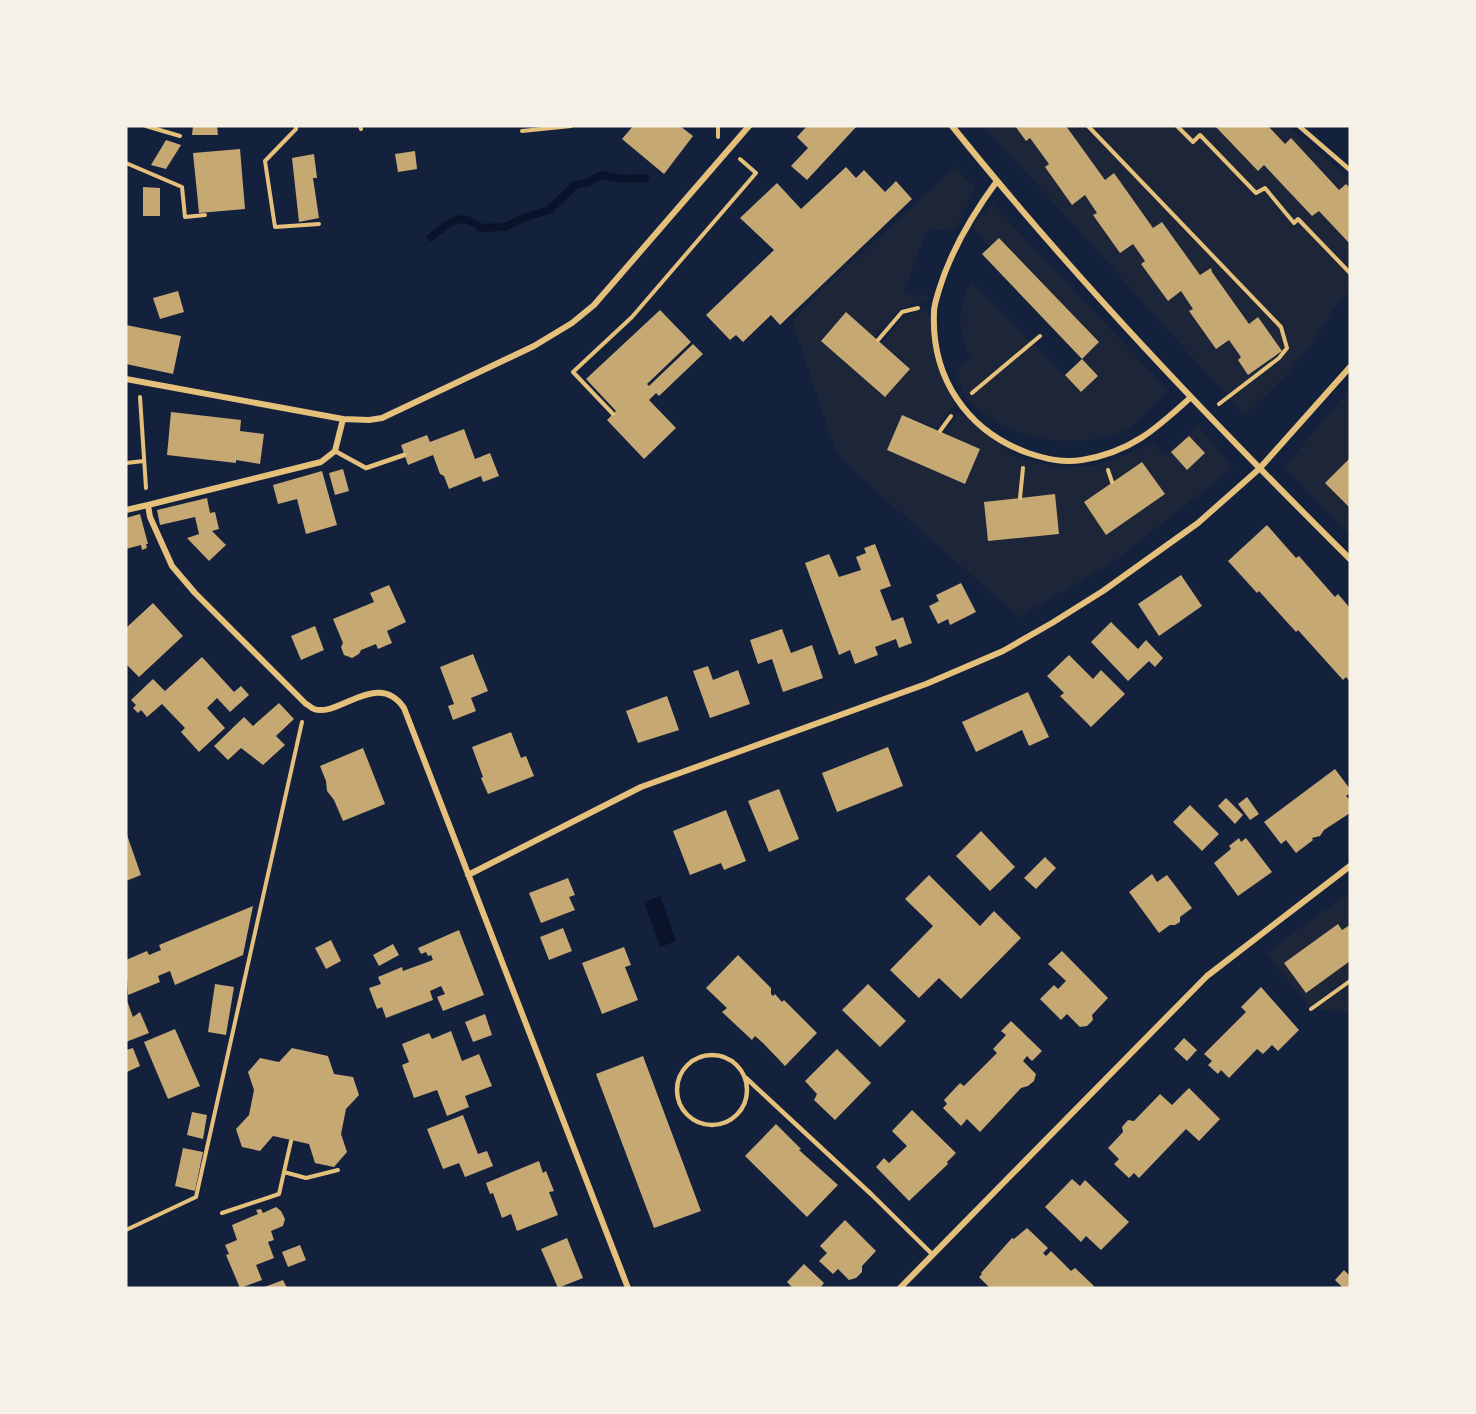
<svg xmlns="http://www.w3.org/2000/svg" width="1476" height="1414" viewBox="0 0 1476 1414" font-family="Quicksand,sans-serif">
  <style>
    .green { fill: #1d2539 }
    .water { fill: #0b132b }
    .lines { fill: none; stroke-linecap: round; stroke-linejoin: round }
    .stream { stroke: #0b132b; stroke-width: 8 }
    .building { fill: #c6a872 }
    .path { stroke: #e5c07b; stroke-width: 4 }
    .service { stroke: #e5c07b; stroke-width: 4.5 }
    .minor { stroke: #e5c07b; stroke-width: 6 }
  </style>
  <rect width="100%" height="100%" fill="#14213d"/>
  <path class="green" d="M982 126H1288L1350 179V291L1333 310 1308 349 1284 378 1245 415C1156 320 1073 220 982 126Z
    M955 167 975 188 956 229 926 231 904 294 928 296 927 300 901 308 874 337 846 312 821 340 885 397 910 369 882 343 904 317 926 308 954 406 936 428 902 415 887 450 965 484 980 449 946 434 958 411 1015 457 1049 465 1092 466 1110 462 1154 442 1163 457 1198 425 1233 468 1113 562 1019 617 869 485 836 452 792 321 820 292Z
    M992 203 1168 390C1157 401 1142 420 1129 428 1109 442 1063 443 1039 438 1018 434 990 421 974 406 964 396 960 383 955 370L971 357C956 336 958 305 971 282L1081 392 1098 376 1082 359 1099 342 999 238 989 247 973 226Z
    M1350 388V535L1301 485 1285 466Z
    M1350 892V1012L1311 1009 1266 953Z"/>
  <path class="water" d="M660 896 676 941 660 947 644 902Z"/>
  <g class="lines">
    <path class="stream" d="M431 237C450 223 459 210 481 228L505 227 523 218 549 210 575 185 589 182 601 175 622 179 645 178"/>
  </g>
  <path class="building" d="M193 126H217L218 135H192Z
    M633 126H680L693 136 664 174 622 139Z
    M807 126H857L807 180 791 166 808 148 797 137Z
    M1015 126H1066L1105 180 1114 173 1153 228 1162 222 1200 275 1211 268 1212 272 1249 324 1258 317 1282 351 1248 375 1238 360 1241 357 1229 340 1216 349 1189 311 1193 309 1181 291 1168 301 1141 264 1145 261 1133 244 1120 253 1093 215 1097 213 1085 195 1072 205 1045 167 1049 164 1030 138 1026 141Z
    M1215 126H1268L1285 144 1291 138 1339 190 1346 184 1350 188V244L1319 211 1312 216 1264 165 1258 171Z
    M166 140 181 145 166 169 151 165Z
    M240 149 245 209 199 213 193 153Z
    M415 151 417 169 398 172 395 154Z
    M314 154 317 178H313L319 218 299 222 292 158Z
    M846 167 856 178 864 170 885 192 896 181 912 199 780 325 771 315 743 342 736 335 730 340 706 315 774 250 740 218 777 183 801 209Z
    M143 187 160 188V216H143Z
    M999 238 1099 342 1082 359 982 254Z
    M178 291 184 312 160 319 153 298Z
    M660 310 691 342 647 384 649 386 693 344 703 354 659 396 656 393 649 400 676 428 644 459 607 420 616 411 586 379Z
    M846 312 910 369 885 397 821 341Z
    M126 325 181 336 173 374 126 364Z
    M1082 359 1098 376 1081 392 1065 375Z
    M171 412 241 420 240 431 264 434 260 464 236 460V463L167 455Z
    M902 415 980 449 965 484 887 450Z
    M464 429 475 459 490 453 499 476 483 482 481 476 449 489 444 476 440 474 433 455 408 465 401 445 427 435 430 442Z
    M1189 436 1205 453 1187 470 1171 452Z
    M1350 458V508L1325 483Z
    M1142 462 1165 494 1106 535 1084 502Z
    M343 469 349 491 335 495 329 473Z
    M322 471 337 525 306 534 297 499 278 504 273 485Z
    M1055 494 1059 534 988 541 984 502Z
    M207 498 210 513 215 512 219 529 212 531 226 545 209 561 187 538 199 534 195 517 160 525 157 510Z
    M140 514 148 544H146L147 548 142 550 141 545 126 549V518Z
    M1267 525 1296 558 1299 556 1335 597 1338 594 1350 608V682L1346 677 1343 680 1298 630 1296 632 1259 591 1257 593 1228 561Z
    M875 544 891 586 880 590 892 621 903 617 912 643 899 648 896 639 875 647 878 655 855 664 850 650 839 655 805 563 829 554 839 577 861 570 856 557 866 553 864 548Z
    M1181 575 1202 606 1159 636 1138 604Z
    M961 583 976 612 950 625 948 619 938 624 929 606 939 601 936 595Z
    M389 585 406 622 387 631 392 643 378 649 376 644 361 650 359 654 352 658 344 655 341 647 343 643 333 619 374 602 370 593Z
    M153 603 183 636 139 677 126 664V628Z
    M1111 622 1138 649 1146 640 1163 658 1155 667 1149 661 1128 681 1091 642Z
    M315 626 324 650 301 660 291 636Z
    M782 629 791 653 812 645 823 678 783 692 772 659 758 664 750 640Z
    M473 654 488 691 471 698 476 711 453 720 448 706 454 704 440 667Z
    M1069 655 1093 679 1101 670 1125 694 1091 727 1060 696 1064 693 1047 676Z
    M202 657 234 692 241 686 249 695 230 712 217 698 207 708 225 728 199 752 181 732 185 728 162 704 147 717 141 710 138 713 133 708 136 705 131 700 153 679 165 691Z
    M708 666 713 680 738 670 750 704 710 718 693 671Z
    M1028 692 1049 737 1029 746 1022 730 976 752 962 722Z
    M667 696 679 730 638 743 626 711Z
    M279 703 294 719 276 736 285 745 263 765 241 748 228 760 214 746 244 717 253 726Z
    M511 732 521 758 526 756 534 776 488 794 481 778 483 777 472 747Z
    M888 747 903 786 837 812 822 773Z
    M363 748 385 804 343 821 334 800 327 791 326 781 320 766Z
    M1335 769 1350 789V793L1346 796 1350 800V813L1324 830 1320 836 1312 838 1313 840 1296 853 1286 840 1281 844 1264 822Z
    M779 789 799 839 769 852 748 801Z
    M1247 797 1259 814 1250 820 1238 804Z
    M1226 798 1243 815 1235 824 1218 806Z
    M1190 805 1219 834 1202 851 1173 822Z
    M726 810 746 861 724 870 721 863 690 875 673 831Z
    M981 831 1015 867 990 891 956 856Z
    M126 832 141 875 126 881Z
    M1239 838 1241 842 1246 838 1272 872 1238 896 1214 863 1231 849 1229 846Z
    M1045 857 1056 868 1036 889 1024 878Z
    M1152 874 1157 882 1167 875 1192 908 1180 917V922L1175 925H1170L1159 933 1129 892Z
    M929 875 980 926 994 911 1021 938 961 999 939 978 919 998 890 970 933 926 905 899Z
    M568 878 575 895 569 897 575 910 541 923 529 893Z
    M253 906 243 955 175 985 170 971 158 976 160 982 128 995 126 960 147 951 149 955 161 950 159 945Z
    M1338 924 1342 930 1350 925V961L1306 993 1284 963Z
    M563 928 572 951 549 960 540 937Z
    M459 930 484 995 443 1011 437 997 445 994 441 986 430 991 433 1000 386 1018 382 1007 377 1009 369 988 381 984 378 977 402 967 403 971 433 960 431 955 428 956 426 952 421 954 418 948Z
    M331 940 341 961 326 969 315 948Z
    M393 944 399 955 379 966 373 955Z
    M624 947 631 965 625 967 638 1000 602 1014 582 963Z
    M1062 951 1108 998 1092 1015 1093 1020 1087 1026 1080 1027 1067 1014 1061 1020 1040 999 1054 985 1058 989 1066 981 1048 964Z
    M738 955 771 988V994L773 996 775 994 782 1002 784 1000 817 1033 785 1066 763 1043 755 1036 752 1040 722 1012 727 1008 706 988Z
    M215 984 234 987 226 1035 208 1032Z
    M868 984 906 1021 880 1047 842 1010Z
    M1261 987 1299 1030 1278 1051 1272 1045 1263 1054 1257 1049 1229 1078 1221 1070 1218 1074 1208 1065 1212 1061 1204 1054 1246 1012 1241 1007Z
    M126 998 133 1017 140 1012 149 1033 126 1042Z
    M485 1014 492 1035 473 1042 465 1022Z
    M1011 1021 1042 1051 1032 1061 1027 1056 1023 1061 1036 1074 1034 1081 1028 1086 1021 1088 980 1132 967 1119 961 1126 943 1108 947 1104 944 1100 960 1083 964 1086 997 1053 993 1049 1006 1035 1001 1031Z
    M175 1029 200 1086 168 1099 144 1042Z
    M451 1031 462 1061 479 1054 492 1086 465 1096 469 1107 447 1116 437 1090 414 1098 402 1065 409 1062 402 1044 429 1033 432 1039Z
    M1184 1038 1197 1050 1187 1061 1174 1049Z
    M133 1048 140 1066 127 1072 126 1050Z
    M292 1048 328 1056 334 1074 353 1077 359 1095 346 1109 341 1134 347 1152 334 1167 315 1163 309 1144 273 1136 260 1151 242 1147 236 1129 249 1115 254 1090 248 1072 260 1058 279 1062Z
    M837 1049 871 1083 835 1120 814 1100 817 1094 805 1081Z
    M643 1056 701 1211 654 1228 596 1074Z
    M1189 1088 1220 1119 1199 1141 1186 1129 1139 1178 1134 1173 1129 1178 1114 1164 1119 1159 1108 1148 1123 1132 1122 1127 1128 1120 1134 1121 1160 1094 1172 1105Z
    M912 1110 956 1153 947 1162 948 1164 909 1201 876 1167 884 1158 889 1163 907 1146 892 1131Z
    M192 1112 207 1115 203 1139 187 1135Z
    M463 1115 478 1154 487 1151 493 1166 465 1177 459 1163 443 1169 427 1129Z
    M776 1124 801 1149 799 1150 838 1185 807 1217 745 1156Z
    M183 1148 203 1152 195 1191 175 1186Z
    M539 1161 543 1173 546 1171 554 1191 549 1192 558 1215 517 1231 511 1214 502 1218 493 1193 490 1194 486 1183Z
    M1072 1179 1080 1186 1085 1180 1129 1222 1101 1250 1086 1236 1081 1242 1045 1207Z
    M276 1207 281 1211 285 1219 283 1226 271 1231 274 1240 268 1242 274 1258 256 1265 262 1280 240 1288 226 1255 229 1254 225 1245 237 1240 232 1225 258 1214 256 1210 261 1209 263 1213Z
    M845 1220 876 1251 862 1266V1272L856 1278 849 1280 838 1269 833 1274 819 1261 827 1253 820 1246Z
    M1027 1228 1048 1248 1043 1253 1046 1256 1051 1251 1071 1271 1075 1268 1094 1286 1092 1288H990L979 1277 982 1274 981 1273 1012 1238 1014 1239Z
    M567 1238 583 1278 558 1288 541 1249Z
    M300 1245 306 1260 288 1267 282 1252Z
    M804 1264 824 1283 820 1288H793L787 1282Z
    M1344 1270 1350 1276V1288H1343L1335 1280Z
    M283 1280 287 1288H262Z"/>
  <g class="lines">
    <path class="path" d="M146 126 180 136
      M296 126V129L265 161 275 227 319 224
      M360 126 361 129
      M1088 126 1281 327 1287 348 1279 358 1219 404
      M1177 126 1193 142 1200 135 1256 193 1265 188 1294 223 1298 219 1350 273
      M522 131 571 126
      M718 137V126
      M126 163 182 187 185 217 205 215
      M878 340 902 312 918 308
      M972 393 1040 336
      M140 397 146 488
      M613 414 573 372 632 317 756 173 740 159
      M940 431 951 416
      M126 463 144 461
      M1108 470 1112 482
      M1020 498 1023 468
      M1311 1009 1350 981
      M284 1172 306 1178 338 1170
      M222 1213 279 1194 291 1141
      M126 1230 196 1197 302 722"/>
    <path class="service" d="M1299 126 1350 170
      M335 451 366 468 404 455
      M677 1090a35 35 0 1 1 70 0a35 35 0 1 1-70 0Z
      M746 1078 871 1194 933 1255"/>
    <path class="minor" d="M952 126C1075 279 1211 421 1350 559
      M997 181C972 215 951 250 939 290 937 297 934 305 934 312 931 378 967 431 1028 453 1046 459 1063 463 1082 460 1131 452 1156 429 1191 397
      M126 379 343 419 369 420 382 418 534 346 572 323 594 305 749 126
      M343 419 335 451 321 462 148 505 150 517 172 566 195 593 306 704C309 705 311 708 314 709 338 718 378 669 404 708L628 1288
      M126 510 148 505
      M468 875 641 787 926 684 1003 651 1052 623 1103 591 1198 523 1259 469 1350 367
      M900 1288 1207 976 1350 866"/>
  </g>
  <rect width="1476" height="1414" fill="none" stroke="#f6f1e7" stroke-width="255"/>
</svg>
